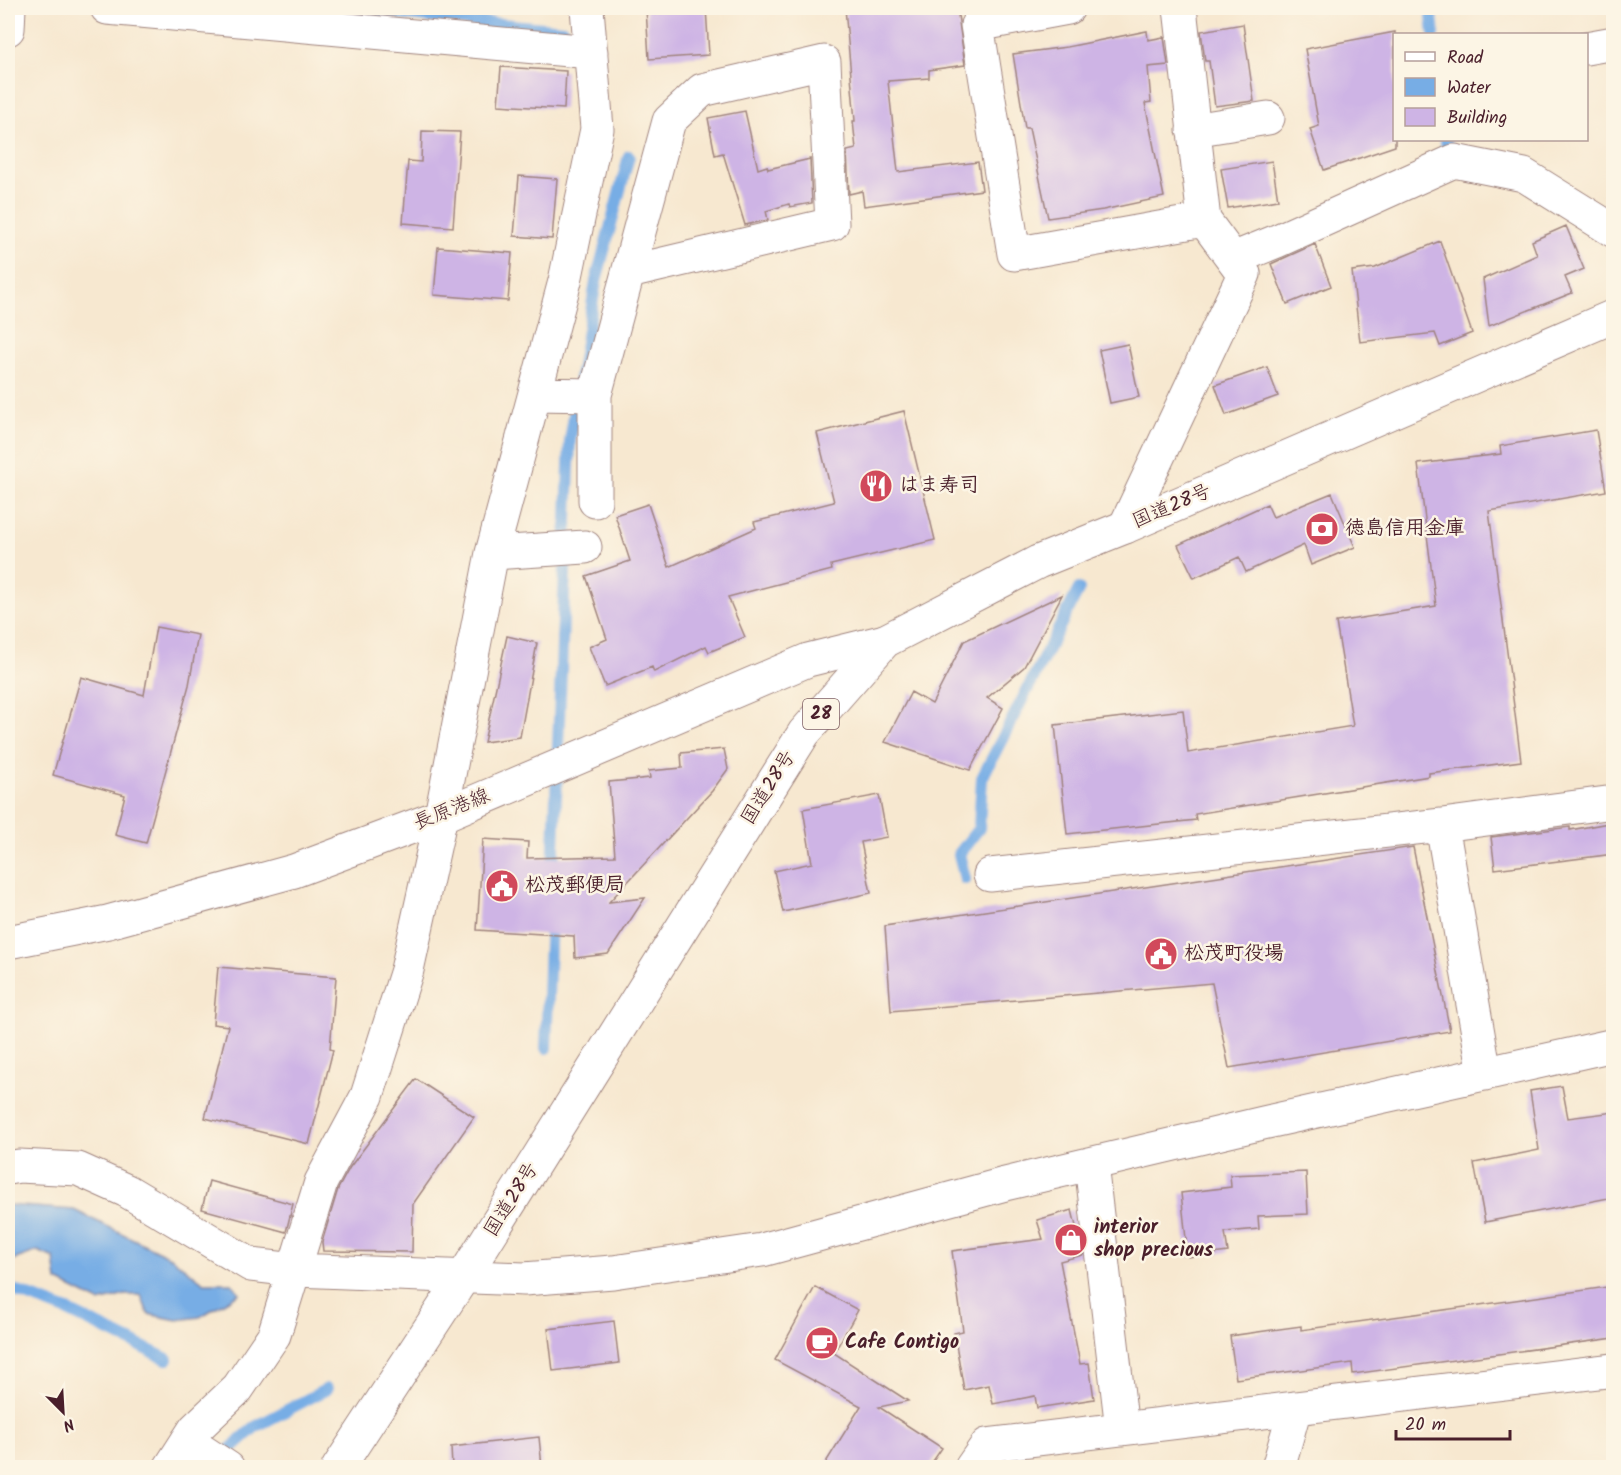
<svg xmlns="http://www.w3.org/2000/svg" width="1621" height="1475" viewBox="0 0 1621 1475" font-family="Kalam,'Klee One',sans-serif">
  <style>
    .water { fill: #77ade5; stroke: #606688; stroke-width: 1.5 }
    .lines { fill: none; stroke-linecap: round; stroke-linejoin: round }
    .stream { stroke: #77ade5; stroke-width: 12 }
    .building { fill: #ceb4e5 }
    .minor-casing { stroke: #a0847e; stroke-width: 35 }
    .major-casing { stroke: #a0847e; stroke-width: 35 }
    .highway-casing { stroke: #a0847e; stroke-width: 35 }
    .minor { stroke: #fff; stroke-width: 33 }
    .major { stroke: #fff; stroke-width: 33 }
    .highway { stroke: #fff; stroke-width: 33 }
    .labels { text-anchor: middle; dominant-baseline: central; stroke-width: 5; stroke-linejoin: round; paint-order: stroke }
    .shield { fill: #fcf5e5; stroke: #7f5f63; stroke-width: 1.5 }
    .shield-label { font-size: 18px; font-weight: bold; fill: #4a1f2b }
    .poi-label { font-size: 20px; font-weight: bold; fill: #4a1f2b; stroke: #fcf5e5; text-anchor: start }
    .street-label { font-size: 20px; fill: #4a1f2b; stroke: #fcf5e5 }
  </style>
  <rect width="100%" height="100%" fill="#fcf5e5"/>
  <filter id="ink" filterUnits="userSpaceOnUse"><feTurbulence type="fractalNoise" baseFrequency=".0167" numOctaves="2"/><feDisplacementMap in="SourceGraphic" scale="12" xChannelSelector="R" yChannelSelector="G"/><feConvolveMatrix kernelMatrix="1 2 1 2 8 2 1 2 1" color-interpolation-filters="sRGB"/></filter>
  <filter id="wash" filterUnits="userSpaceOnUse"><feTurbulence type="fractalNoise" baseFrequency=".008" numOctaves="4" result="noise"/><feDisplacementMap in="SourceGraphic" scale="24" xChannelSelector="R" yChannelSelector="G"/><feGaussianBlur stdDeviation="1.35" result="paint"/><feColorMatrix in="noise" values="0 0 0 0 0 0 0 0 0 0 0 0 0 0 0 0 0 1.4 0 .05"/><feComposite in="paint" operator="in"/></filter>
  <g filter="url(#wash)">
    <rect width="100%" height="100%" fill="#f7e8d0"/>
    <path class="water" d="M8 1205 74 1210 172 1258 204 1283H231L240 1293 200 1317 177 1320 148 1314 141 1295H125L99 1302 57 1281 54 1258 38 1251 13 1260 8 1258Z"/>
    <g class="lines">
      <path class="stream" d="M334 8 563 30
        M1431 8 1434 34
        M1446 140 1447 148
        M553 874 570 441 596 281 629 156
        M965 879 959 854 979 828 982 778 1079 589
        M546 1048 551 918
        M8 1288 68 1311 167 1359
        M219 1459 255 1427 327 1389"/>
    </g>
    <g id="blocks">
      <path class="building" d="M646 8H706L709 55 649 59Z
        M845 8H957L965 65 929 70V78L888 81 898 172 978 162 982 190 864 206 862 191 849 194 847 151 856 149 853 121H855Z
        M1243 24 1254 101 1215 106 1209 61H1205L1201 31Z
        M1147 31 1148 40 1164 37 1168 65 1148 67 1151 102 1145 103 1164 197 1103 210 1048 218 1029 128H1025L1013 54 1067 47Z
        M1395 32V146L1324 170 1310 129 1319 126 1305 49Z
        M501 67 566 71 564 109 498 105Z
        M745 111 758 169 767 166 768 169 810 159 812 203 790 207 789 204 766 211 768 220 745 225 723 153 715 155 708 118Z
        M422 131 460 132 453 227 403 223 408 161 421 162Z
        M1272 161 1278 200 1228 208 1221 169Z
        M519 176 557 179 552 239 514 236Z
        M1566 226 1584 269 1565 277 1572 293 1489 326 1483 279 1537 255 1532 241Z
        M1440 241 1472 333 1440 346 1435 333 1360 342 1352 271 1375 268Z
        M1315 244 1331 286 1287 304 1271 264Z
        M438 247 512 253 508 301 434 295Z
        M1128 344 1139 397 1110 403 1099 350Z
        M1267 367 1278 396 1226 415 1215 385Z
        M904 411 935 540 831 565 832 570 728 597 745 637 709 652 706 646 654 672 652 667 605 686 589 647 607 639 586 576 630 561 615 515 648 504 669 567 756 528 754 522 834 502 817 433Z
        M1596 430 1606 491 1489 511 1521 761 1429 773V776L1195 814 1196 820 1067 834 1055 725 1183 710 1188 753 1353 726 1336 622 1436 606 1418 464 1501 454 1500 446Z
        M1332 493 1355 547 1311 565 1304 545 1246 572 1239 557 1194 578 1178 545 1267 504 1273 517Z
        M1062 595 1024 667 987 698 1003 708 970 770 885 742 911 692 932 704 964 641Z
        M156 627 198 635 189 685 146 843 115 835 125 795 53 775 81 677 144 695Z
        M507 636 537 643 520 737 484 742Z
        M724 749 728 769 712 791 609 902 645 898 608 954 575 958 574 936 477 930 483 839 528 842 527 858 615 856 609 782 650 778 649 771 682 768 681 753Z
        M879 795 887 837 861 842 871 893 783 912 774 871 812 863 803 809Z
        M1614 822V854L1495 869 1491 837 1570 827V830Z
        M1413 847 1450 1031 1229 1068 1212 983 891 1011 885 926Z
        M218 967 336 977 330 1049 333 1050 309 1144 205 1118 228 1026 213 1024Z
        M416 1079 474 1117 413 1204 412 1252 323 1251 322 1242 338 1189 350 1167Z
        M1562 1086 1568 1118 1614 1112V1197L1485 1222 1474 1163 1539 1150 1530 1091Z
        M1306 1172 1308 1214 1258 1216 1259 1229 1225 1232 1228 1252 1188 1257 1181 1193 1231 1187 1230 1175Z
        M209 1181 293 1204 286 1232 202 1209Z
        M1072 1210 1083 1255 1060 1261 1080 1364 1089 1363 1094 1399 1037 1408 1035 1396 993 1404 989 1385 964 1390 954 1333 963 1331 952 1251 1043 1239 1037 1220Z
        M1614 1286V1338L1353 1374 1352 1363 1236 1379 1230 1336 1301 1326V1330Z
        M815 1287 858 1310 834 1353 908 1401 879 1407 942 1448 929 1467H823L861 1406 775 1360Z
        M614 1321 619 1363 553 1371 548 1329Z
        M539 1437 542 1467H452L451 1447Z"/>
    </g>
  </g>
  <g filter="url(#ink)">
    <use href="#blocks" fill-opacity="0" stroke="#a0847e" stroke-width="1.5"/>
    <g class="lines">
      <defs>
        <path id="minor" d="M107 8 591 52
          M1068 8 977 25 1014 254 1204 220
          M8 29 9 8
          M1586 48 1614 43
          M1193 130 1268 118
          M1233 259 1277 241 1454 161 1524 175 1614 231
          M535 394 595 395
          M595 501V395L669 121 702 90 824 62 832 224 629 272
          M1125 527 1244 274 1204 220 1180 8
          M492 553 585 547
          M1442 825 1485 1074
          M990 875 1442 825 1614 802
          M1091 1164 1122 1429
          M8 1168 19 1166 78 1169 127 1191 251 1265 295 1270 524 1279 613 1272 762 1250 1005 1184 1263 1123 1614 1045
          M187 1441 228 1468
          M170 1468 195 1429 238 1388 274 1335 321 1182 367 1096 407 970 441 816 492 553 565 281 597 129 587 8
          M971 1468 987 1445 1614 1370
          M1278 1468 1295 1408"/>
        <path id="major" d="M8 942 108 922 294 871 441 816 808 660 885 641"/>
        <path id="highway" d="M338 1468 464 1276 804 733 885 641 1038 562 1125 527 1614 316"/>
      </defs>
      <use href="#minor" class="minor-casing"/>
      <use href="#major" class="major-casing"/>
      <use href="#highway" class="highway-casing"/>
      <use href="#minor" class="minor"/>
      <use href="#major" class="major"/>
      <use href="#highway" class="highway"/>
    </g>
  </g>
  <defs>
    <symbol id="restaurant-disc" viewBox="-11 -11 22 22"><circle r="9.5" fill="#d1495b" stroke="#fcf5e5"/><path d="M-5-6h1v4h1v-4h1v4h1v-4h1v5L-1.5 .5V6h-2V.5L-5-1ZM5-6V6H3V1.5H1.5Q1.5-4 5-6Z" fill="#fff"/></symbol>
    <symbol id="bank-disc" viewBox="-11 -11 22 22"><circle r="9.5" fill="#d1495b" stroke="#fcf5e5"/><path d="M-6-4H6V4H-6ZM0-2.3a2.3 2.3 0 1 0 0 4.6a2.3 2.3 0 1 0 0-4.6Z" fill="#fff"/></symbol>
    <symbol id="civic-disc" viewBox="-11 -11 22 22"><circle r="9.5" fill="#d1495b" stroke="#fcf5e5"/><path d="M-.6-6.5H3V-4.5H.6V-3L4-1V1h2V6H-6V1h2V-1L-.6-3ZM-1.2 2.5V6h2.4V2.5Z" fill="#fff"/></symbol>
    <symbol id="shop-disc" viewBox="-11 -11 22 22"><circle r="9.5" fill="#d1495b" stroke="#fcf5e5"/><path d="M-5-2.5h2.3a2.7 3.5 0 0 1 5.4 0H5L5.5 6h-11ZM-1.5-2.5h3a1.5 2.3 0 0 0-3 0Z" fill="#fff"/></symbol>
    <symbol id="cafe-disc" viewBox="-11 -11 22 22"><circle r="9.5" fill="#d1495b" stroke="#fcf5e5"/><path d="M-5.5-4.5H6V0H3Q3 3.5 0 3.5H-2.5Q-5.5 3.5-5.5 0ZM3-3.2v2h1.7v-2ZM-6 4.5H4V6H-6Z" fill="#fff"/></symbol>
  </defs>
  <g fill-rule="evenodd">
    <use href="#restaurant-disc" x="857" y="467" width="38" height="38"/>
    <use href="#bank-disc" x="1303" y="510" width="38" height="38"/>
    <use href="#civic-disc" x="483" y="867" width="38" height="38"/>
    <use href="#civic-disc" x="1142" y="935" width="38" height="38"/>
    <use href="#shop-disc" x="1052" y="1221" width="38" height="38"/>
    <use href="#cafe-disc" x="803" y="1324" width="38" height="38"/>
  </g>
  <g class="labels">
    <rect class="shield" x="803" y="699" width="36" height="30" rx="4.5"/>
    <g class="shield-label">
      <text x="821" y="714">28</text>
    </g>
    <g class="poi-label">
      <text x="899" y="486">はま寿司</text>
      <text x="1345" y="529">徳島信用金庫</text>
      <text x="525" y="886">松茂郵便局</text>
      <text x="1184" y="954">松茂町役場</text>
      <text x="1094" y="1228">interior<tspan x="1094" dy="23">shop precious</tspan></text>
      <text x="845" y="1343">Cafe Contigo</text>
    </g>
    <g class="street-label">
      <text transform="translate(1172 507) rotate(-23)">国道28号</text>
      <text transform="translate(769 788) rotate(-58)">国道28号</text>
      <text transform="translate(452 810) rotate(-22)">長原港線</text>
      <text transform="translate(512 1200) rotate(-58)">国道28号</text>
    </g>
  </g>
  <rect width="1621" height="1475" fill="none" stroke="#fcf5e5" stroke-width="30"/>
  <rect x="1393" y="33" width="195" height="108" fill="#fcf5e5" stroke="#b59f9b" stroke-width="1.5"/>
  <rect x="1405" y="52" width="30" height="9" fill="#ffffff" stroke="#b59f9b" stroke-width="1.5"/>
  <text x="1447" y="63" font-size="18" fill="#4a1f2b">Road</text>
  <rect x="1405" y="78" width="30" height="18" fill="#77ade5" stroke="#b59f9b" stroke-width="1.5"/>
  <text x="1447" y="93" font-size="18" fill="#4a1f2b">Water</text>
  <rect x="1405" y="108" width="30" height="18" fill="#ceb4e5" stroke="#b59f9b" stroke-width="1.5"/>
  <text x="1447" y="123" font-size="18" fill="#4a1f2b">Building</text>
  <g transform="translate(63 1412) rotate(156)" stroke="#fcf5e5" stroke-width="4.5" paint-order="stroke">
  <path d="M0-4.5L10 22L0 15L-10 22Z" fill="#4a1f2b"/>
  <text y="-9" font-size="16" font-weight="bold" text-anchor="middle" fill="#4a1f2b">N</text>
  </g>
  <path d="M1396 1430v9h114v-9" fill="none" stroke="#4a1f2b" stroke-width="3"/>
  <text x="1405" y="1430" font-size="18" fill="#4a1f2b" stroke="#fcf5e5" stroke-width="4.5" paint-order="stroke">20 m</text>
</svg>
